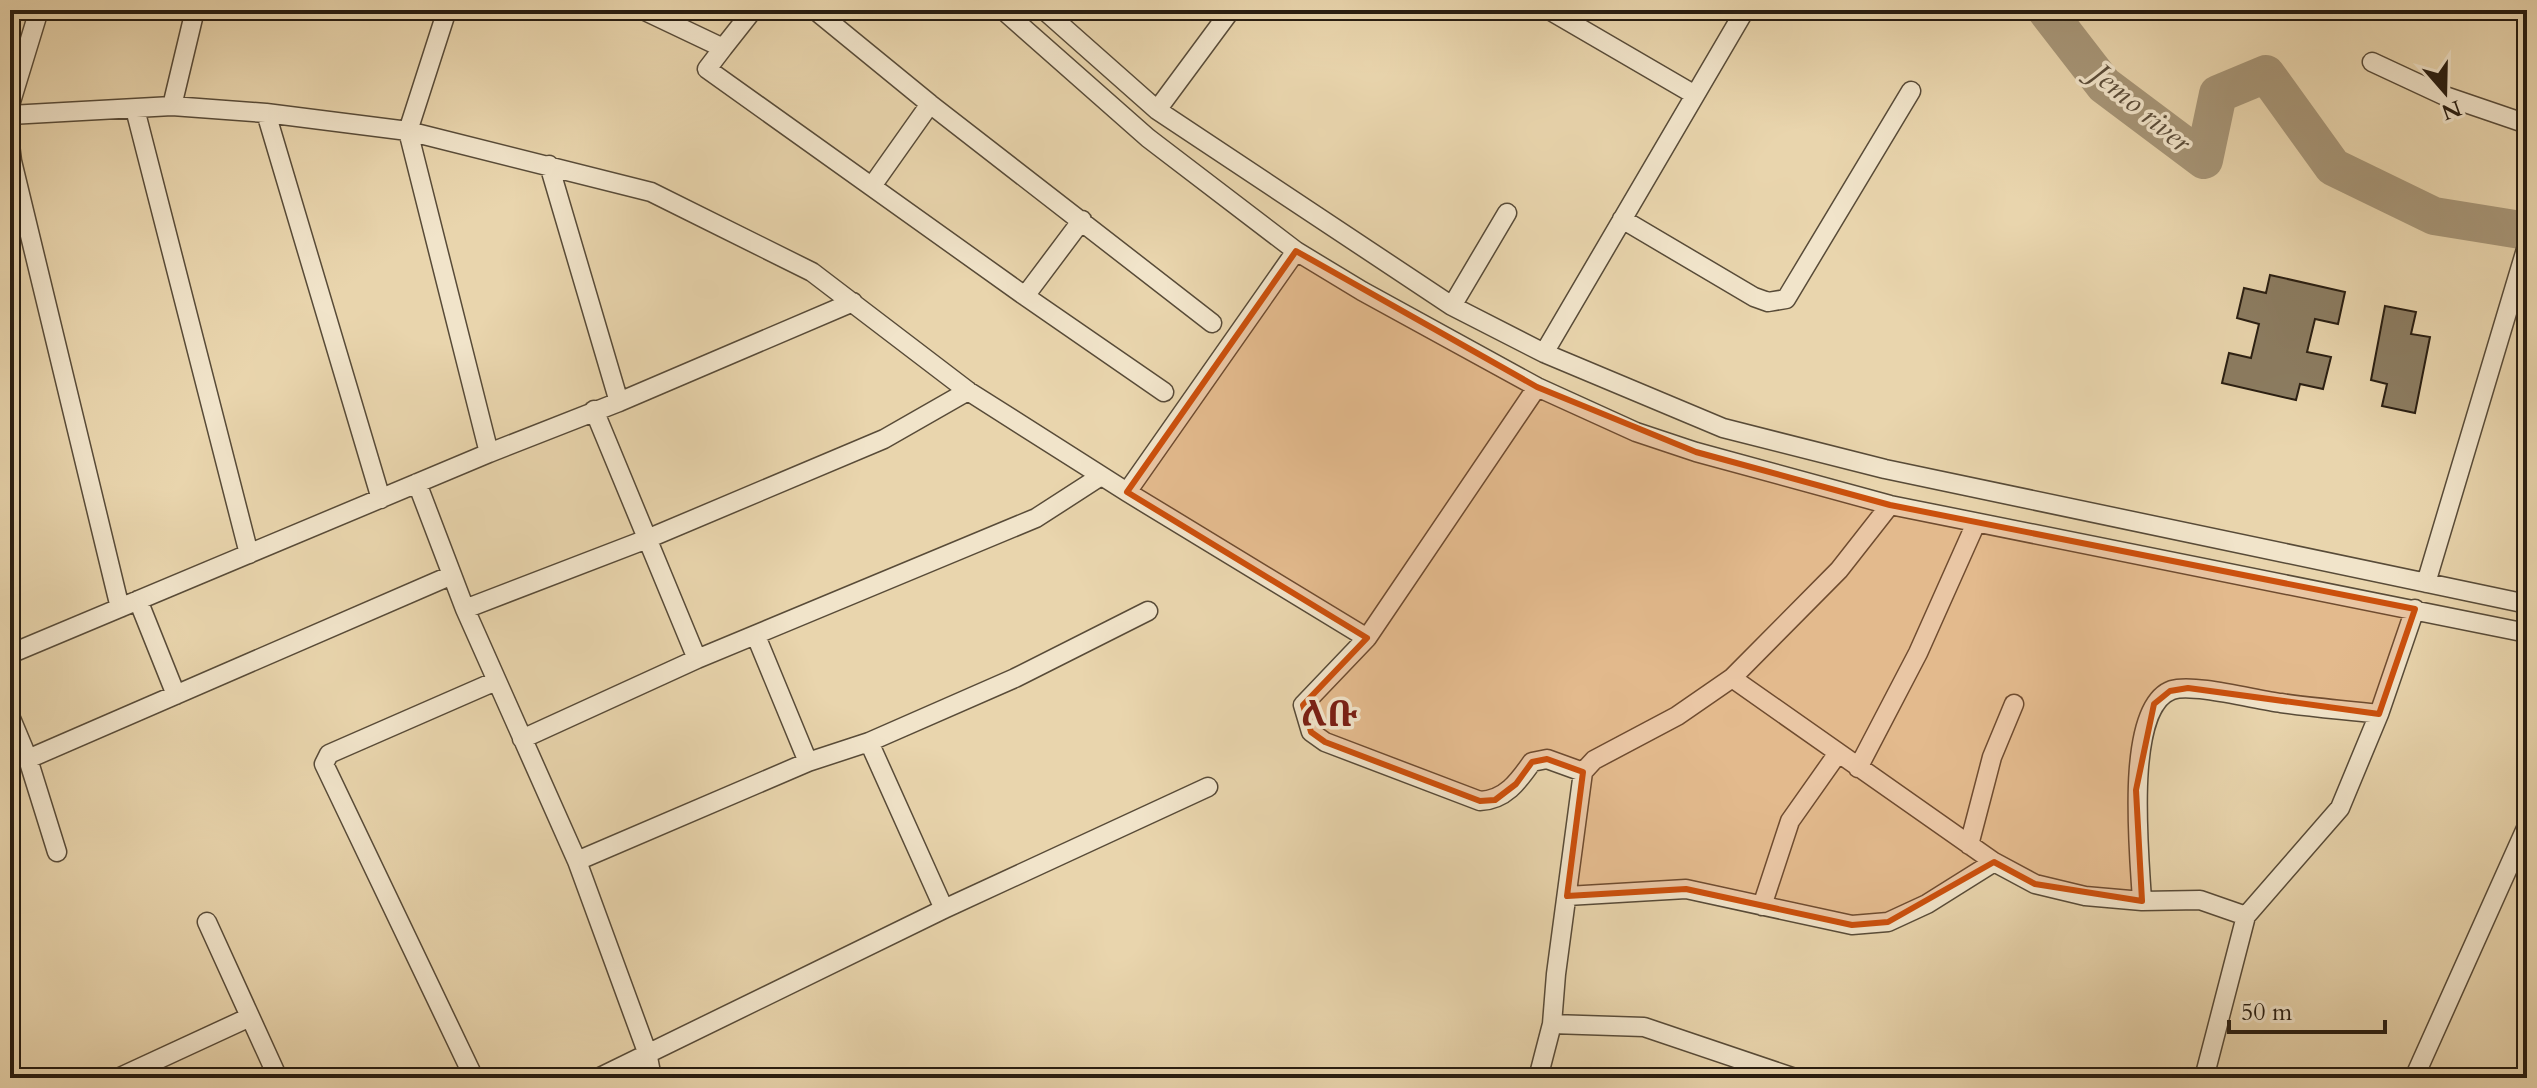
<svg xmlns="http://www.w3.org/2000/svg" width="2537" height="1088" viewBox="0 0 2537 1088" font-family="Cardo,'Noto Serif Ethiopic',serif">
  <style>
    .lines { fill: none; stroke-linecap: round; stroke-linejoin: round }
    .river { stroke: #a79678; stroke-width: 38 }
    .building { fill: #8c7d62; stroke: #281d11; stroke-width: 2 }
    .street-casing { stroke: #584b38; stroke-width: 21 }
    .street { stroke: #f1e4ca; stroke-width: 18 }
    .marked { fill: #cb500d; fill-opacity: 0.2; stroke: #cb500d; stroke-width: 6; stroke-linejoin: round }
    .labels { text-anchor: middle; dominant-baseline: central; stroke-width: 7; stroke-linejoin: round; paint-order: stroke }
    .water-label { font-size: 30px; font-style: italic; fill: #5b4d3a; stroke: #f1e4ca }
    .district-label { font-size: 36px; font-weight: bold; fill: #7a1f14; stroke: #f1e4ca }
  </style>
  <rect width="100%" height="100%" fill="#e9d5ad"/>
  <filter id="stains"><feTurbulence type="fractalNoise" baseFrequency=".0025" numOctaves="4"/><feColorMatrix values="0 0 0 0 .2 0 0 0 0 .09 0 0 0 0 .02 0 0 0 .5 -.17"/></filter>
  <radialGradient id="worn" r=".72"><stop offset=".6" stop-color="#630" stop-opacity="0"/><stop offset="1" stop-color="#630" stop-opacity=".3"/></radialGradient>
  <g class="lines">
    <path class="river" d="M2046 10 2104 85 2204 160 2218 94 2266 74 2333 167 2434 216 2527 231"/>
  </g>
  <path class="building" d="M2270 275 2345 292 2338 324 2315 319 2307 352 2331 357 2323 389 2300 384 2296 400 2222 383 2229 353 2251 358 2259 324 2237 318 2244 288 2266 293Z
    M2385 306 2416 312 2411 334 2430 337 2415 413 2382 406 2387 384 2371 380Z"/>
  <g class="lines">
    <defs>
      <path id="street" d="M447 10 408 131 489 453
        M643 10 723 48 707 69 1025 296 1164 392
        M815 10 930 104 1212 323
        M1003 10 1148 138 1296 251 1362 291 1537 387 1636 432 1696 452 1890 505 2527 633
        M1044 10 1157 110 1452 306 1544 353 1723 428 1885 469 2527 604
        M1549 10 1695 95
        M723 48 753 10
        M2372 62 2445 96 2527 124
        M10 105 39 10
        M172 106 195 10
        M135 109 249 554
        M1157 110 1231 10
        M266 113 381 499
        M10 115 172 106 266 113 408 131 651 192 812 272 968 391 1127 492 1367 638 1537 387
        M10 145 12 161 120 608
        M872 186 930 104
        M1622 219 1754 297 1768 302 1786 299 1911 91
        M1025 296 1082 220
        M1452 306 1507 213
        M1544 353 1745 10
        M619 402 853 302
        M594 410 697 659
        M417 483 465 609 577 861 647 1052 652 1078
        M1127 492 1296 251
        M2426 583 2527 246
        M138 600 176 695
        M465 609 647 539 884 439 968 391
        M756 636 808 762
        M1367 638 1303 705 1311 732 1325 742 1480 801C1505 800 1518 782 1532 762L1547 759 1583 772
        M10 654 489 453 619 402 549 165
        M1732 678 1994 862 2035 884 2085 896 2142 901 2200 900 2246 916
        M10 716 28 759 57 852
        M522 739 697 659 1036 518 1101 476
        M869 742 944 909
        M28 759 452 575
        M1858 768 1918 653 1976 523
        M1969 845 1992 757 2014 704
        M577 861 808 762 869 742 1015 678 1148 611
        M1567 896 1686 889 1852 925 1888 922 1927 904 1994 862
        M2142 901C2140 859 2123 707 2172 690 2193 683 2256 700 2281 703 2314 708 2346 710 2379 714
        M1762 906 1790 821 1838 753
        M207 922 278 1078
        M1552 1024 1644 1027 1795 1078
        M118 1078 250 1017
        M474 1078 324 764 329 754 496 681
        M598 1078 944 909 1208 787
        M1538 1078 1552 1024 1556 974 1583 772 1594 760 1677 716 1732 678 1839 570 1890 505
        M2204 1078 2246 916 2340 808 2379 714 2415 609
        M2414 1078 2527 826"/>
    </defs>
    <use href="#street" class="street-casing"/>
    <use href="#street" class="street"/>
  </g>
  <path class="marked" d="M1296 251 1537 387 1696 452 1890 505 2415 609 2379 714 2188 688 2170 691 2154 704 2136 790 2142 901 2035 884 1994 862 1888 922 1852 925 1686 889 1567 896 1583 772 1547 759 1532 762 1516 784 1495 800 1480 801 1325 742 1311 732 1303 705 1367 638 1127 492Z"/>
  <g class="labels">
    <g class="water-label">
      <text transform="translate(2141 108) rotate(40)">Jemo river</text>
    </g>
    <g class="district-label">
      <text x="1329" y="714">ለቡ</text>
    </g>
  </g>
  <rect width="2537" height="1088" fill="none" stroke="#e9d5ad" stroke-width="40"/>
  <rect x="12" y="12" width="2513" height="1064" fill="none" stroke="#281d11" stroke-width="4"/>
  <rect x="20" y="20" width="2497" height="1048" fill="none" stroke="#281d11" stroke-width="2"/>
  <g transform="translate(2445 92) rotate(160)" stroke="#f1e4ca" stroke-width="6" paint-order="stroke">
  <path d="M0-6L14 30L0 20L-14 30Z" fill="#281d11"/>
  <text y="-12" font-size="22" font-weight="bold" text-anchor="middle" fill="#281d11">N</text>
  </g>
  <path d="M2229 1020v12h156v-12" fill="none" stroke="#281d11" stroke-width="4"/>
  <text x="2241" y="1020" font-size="24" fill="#281d11" stroke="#f1e4ca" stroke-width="6" paint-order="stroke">50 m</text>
  <rect width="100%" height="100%" filter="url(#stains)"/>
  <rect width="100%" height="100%" fill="url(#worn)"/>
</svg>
